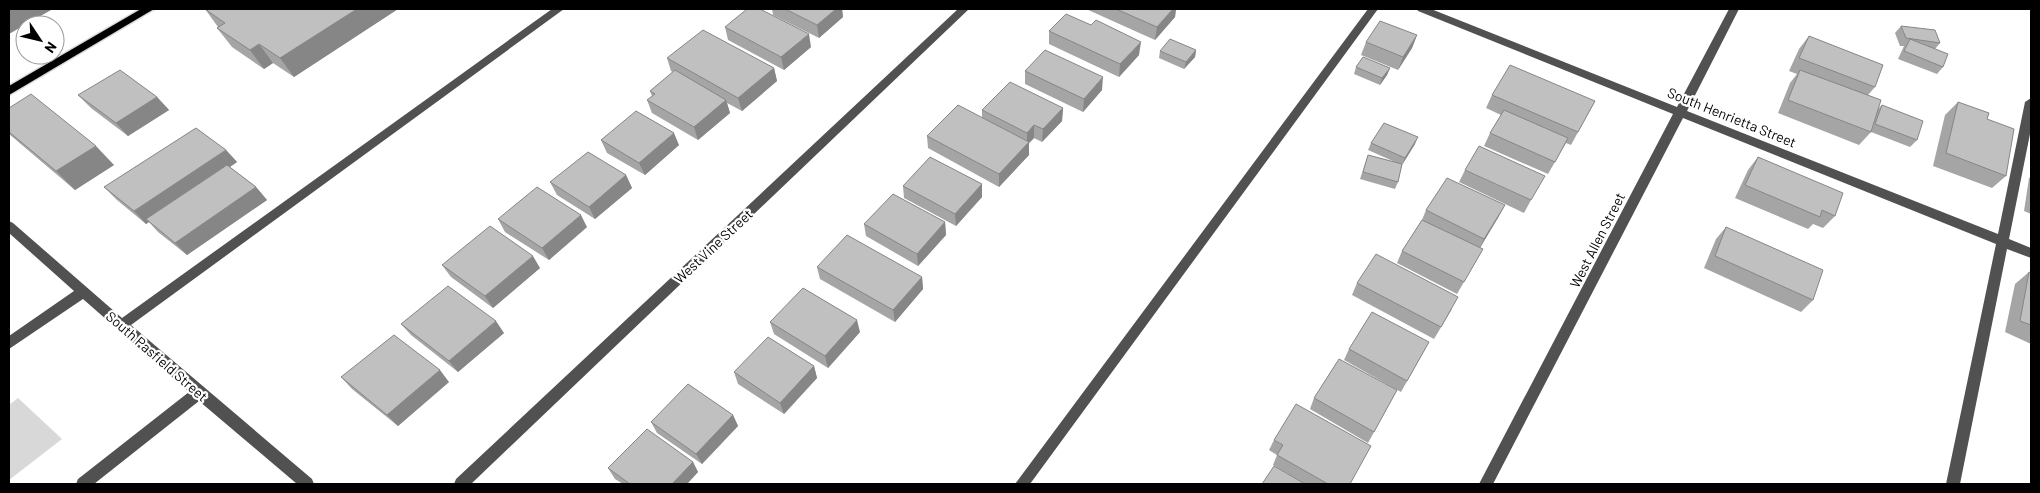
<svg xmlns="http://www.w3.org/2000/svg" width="2040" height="493" viewBox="0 0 2040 493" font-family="Barlow,sans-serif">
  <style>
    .green { fill: #d8d8d8 }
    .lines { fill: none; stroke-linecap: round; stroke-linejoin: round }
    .major-casing { stroke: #dbdbdb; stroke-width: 3 }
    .minor { fill: #515151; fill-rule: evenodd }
    .major { fill: #000; fill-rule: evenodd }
    .wall { fill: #a5a5a5 }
    .shaded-wall { fill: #868686 }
    .building { fill: #c0c0c0; stroke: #868686 }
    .labels { text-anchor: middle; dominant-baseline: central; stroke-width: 4.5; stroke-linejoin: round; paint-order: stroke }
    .street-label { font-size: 14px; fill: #000; stroke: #fff }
  </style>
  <rect width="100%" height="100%" fill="#fff"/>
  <path class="green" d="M18 398 62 439 9 480V405Z"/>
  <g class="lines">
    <defs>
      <path id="major" d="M141 9H154L9 95V86Z"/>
    </defs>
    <use href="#major" class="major-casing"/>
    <path class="minor" d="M552 9H564L131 325 312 479 314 484H297L199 401 94 484H76L78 479 189 392 83 299 9 349V336L74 291 9 233V221L13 223 122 318Z
      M958 9H969L471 484H454L456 479Z
      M1368 9H1378L1030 484H1015Z
      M1417 9H1431L1677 107 1729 9H1739L1687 111 1998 234 2025 102 2031 98V129L2009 239 2031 248V258L2007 249 1960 484H1946L1996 244 1683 118 1493 484H1479L1673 114 1418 11Z"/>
    <use href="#major" class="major"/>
  </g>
  <path class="wall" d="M205 9H398L294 77 273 63 264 69 232 47 217 28 218 27Z
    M772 9H842L843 17 819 38 773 15Z
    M1086 9H1176L1175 17 1155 40Z
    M1901 26 1940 43 1935 49 1943 67 1937 74 1898 59 1904 46H1900L1895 33Z
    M725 27 811 47 784 70 728 40Z
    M1049 31 1139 55 1119 77 1049 44Z
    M1417 35 1412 48 1398 70 1361 55 1366 42Z
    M1809 36 1875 87 1868 95 1878 109 1882 105 1917 140 1910 147 1871 132 1859 145 1778 113 1790 83 1797 74 1789 71 1799 49Z
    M1196 50 1195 57 1184 69 1159 58 1160 51Z
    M667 58 774 68 777 81 742 111 727 103 730 113 698 140 652 113 647 100 652 96 650 91 673 72 671 71Z
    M1356 67 1390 68 1387 75 1380 85 1354 74Z
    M1025 71 1102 90 1083 112 1025 84Z
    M78 95 157 97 169 110 128 136 91 108Z
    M1492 95 1595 101 1571 145 1566 143 1548 174 1484 146 1490 133 1501 115 1486 108Z
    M1958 102 1987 119 2006 176 1992 188 1933 166 1945 115Z
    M9 108 114 165 75 190 9 134Z
    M1063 108 1062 121 1042 142 1034 138 1029 143V155L999 187 928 148 927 136 982 118V110Z
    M601 140 679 145 645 175 607 153Z
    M1371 143 1415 144 1402 165 1398 182 1395 189 1360 179 1368 155 1395 162 1368 150Z
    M226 150 237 162 230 167 256 187 267 200 187 255 158 232 149 222 146 224 117 200 104 187Z
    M1758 157 1835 216 1823 228 1813 224 1808 229 1735 198 1748 170Z
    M1465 170 1531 200 1524 213 1459 182Z
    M626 175 632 188 595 219 557 195 550 182Z
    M2031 177V214L2024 211 2029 178Z
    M982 184V197L956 226 904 198 903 186Z
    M1505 205 1480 248 1483 249 1457 294 1397 263 1402 251 1422 220 1426 210Z
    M498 219 587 227 549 260 505 232Z
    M945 222 946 235 918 266 866 236 864 224Z
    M1726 227 1813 300 1801 312 1704 268 1716 239Z
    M442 265 540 268 493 308 451 277Z
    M817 267 922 277 923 289 895 322 820 279Z
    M2029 272 2031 273V344L2005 332 2015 284Z
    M1357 283 1452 309 1434 339 1352 295Z
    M770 322 860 332 828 368 774 334Z
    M401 324 504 333 458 372 411 335Z
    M1429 342 1401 392 1344 360 1349 349Z
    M814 366 817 378 784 414 738 384 734 372Z
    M341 377 449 382 398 426 352 389Z
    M1397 390 1368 443 1310 409 1314 398Z
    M733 415 738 426 702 464 657 433 651 422Z
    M1274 440 1350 484H1305L1273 465 1277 455 1269 450Z
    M693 462 698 472 687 484H623L615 479 608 468Z"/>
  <path class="shaded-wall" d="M9 9H50L51 10 9 34Z
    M357 9H398L294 77 280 58Z
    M836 9H842L843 17 819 38 817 25Z
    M1173 9H1176L1175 17 1155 40 1157 27Z
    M809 34 811 47 784 70 781 57Z
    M1417 35 1412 48 1398 70 1403 57Z
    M1141 42 1139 55 1119 77 1120 64Z
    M259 44 273 63 264 69 250 50Z
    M1196 50 1195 57 1184 69 1186 62Z
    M774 68 777 81 742 111 738 98Z
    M1390 68 1387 75 1380 85 1382 78Z
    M1103 77 1102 90 1083 112 1084 99Z
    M157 97 169 110 128 136 116 123Z
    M726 100 730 113 698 140 694 127Z
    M1063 108 1062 121 1042 142 1043 129Z
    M1034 125V138L1029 143V155L999 187V174L1027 144V133Z
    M674 133 679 145 645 175 639 163Z
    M1418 137 1415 144 1402 165 1405 158Z
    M96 146 114 165 75 190 56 171Z
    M226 150 237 162 146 224 134 211Z
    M626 175 632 188 595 219 589 207Z
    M982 184V197L956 226 955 214Z
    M256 187 267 200 187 255 175 243Z
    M1505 205 1498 218 1478 251 1484 239Z
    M581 215 587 227 549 260 542 248Z
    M945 222 946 235 918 266 917 254Z
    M533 256 540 268 493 308 485 296Z
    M922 277 923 289 895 322 893 310Z
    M857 320 860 332 828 368 825 356Z
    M496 321 504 333 458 372 449 361Z
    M814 366 817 378 784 414 780 403Z
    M440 370 449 382 398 426 387 415Z
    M733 415 738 426 702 464 696 454Z
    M693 462 698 472 687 484H672Z"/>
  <path class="building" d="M205 9H357L280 58 259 44 250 50 217 28 225 23Z
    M747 9H760L809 34 781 57 725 27Z
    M785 9H836L817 25Z
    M1116 9H1173L1157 27Z
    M1066 14 1091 25 1096 20 1141 42 1120 64 1049 31Z
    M1380 21 1417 35 1403 57 1366 42Z
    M1901 26 1935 30 1940 43 1906 38Z
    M703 30 774 68 738 98 667 58Z
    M1809 36 1883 65 1875 87 1799 58Z
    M1170 39 1196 50 1186 62 1160 51Z
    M1910 39 1948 54 1943 67 1904 51Z
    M1045 50 1103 77 1084 99 1025 71Z
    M1363 57 1390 68 1382 78 1356 67Z
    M1510 65 1595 101 1578 132 1492 95Z
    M120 70 157 97 116 123 78 95Z
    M675 70 726 100 694 127 647 100 655 94 650 91Z
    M1800 70 1881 100 1871 132 1788 100Z
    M1010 82 1063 108 1043 129 1034 125 1027 133 982 110Z
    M31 94 96 146 56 171 9 132V108Z
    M1958 102 1989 113 1987 119 2014 129 2006 176 1946 153Z
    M958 105 1029 142 999 174 927 136Z
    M1882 105 1923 121 1917 140 1875 124Z
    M1504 110 1568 138 1555 162 1490 133Z
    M636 111 674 133 639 163 601 140Z
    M1384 123 1418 137 1405 158 1371 143Z
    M196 128 226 150 134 211 104 187Z
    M1479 146 1545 176 1531 200 1465 170Z
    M588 152 626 175 589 207 550 182Z
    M1368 155 1402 164 1398 182 1363 172Z
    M930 157 982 184 955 214 903 186Z
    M1758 157 1843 193 1835 216 1822 210 1820 217 1745 185Z
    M227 165 256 187 175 243 146 219Z
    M1447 178 1505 205 1484 239 1426 210Z
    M537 187 581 215 542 248 498 219Z
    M893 194 945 222 917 254 864 224Z
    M1422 220 1483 249 1464 282 1402 251Z
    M490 226 533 256 485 296 442 265Z
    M1726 227 1823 270 1813 300 1715 256Z
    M847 235 922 277 893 310 817 267Z
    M1376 254 1458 297 1441 327 1357 283Z
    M2029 272 2031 273V325L2020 321Z
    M448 286 496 321 449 361 401 324Z
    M803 288 857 320 825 356 770 322Z
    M1372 312 1429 342 1407 381 1349 349Z
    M394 335 440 370 387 415 341 377Z
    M768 337 814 366 780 403 734 372Z
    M1339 359 1397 390 1374 432 1314 398Z
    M688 384 733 415 696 454 651 422Z
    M1296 404 1371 446 1350 484H1328L1277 455 1283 445 1274 440Z
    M647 429 693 462 672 484H630L608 468Z
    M1274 466 1305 484H1262Z"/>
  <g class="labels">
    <g class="street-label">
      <text transform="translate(1732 117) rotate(22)">South Henrietta Street</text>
      <text transform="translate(1597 240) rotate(-63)">West Allen Street</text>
      <text transform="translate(713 246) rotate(-43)">West Vine Street</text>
      <text transform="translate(157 356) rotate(41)">South Pasfield Street</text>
    </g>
  </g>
  <rect width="2040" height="493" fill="none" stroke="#000000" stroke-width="20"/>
  <g transform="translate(40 40) rotate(125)"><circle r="24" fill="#ffffff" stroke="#999999"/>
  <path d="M0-4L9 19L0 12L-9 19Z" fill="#000000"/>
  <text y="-8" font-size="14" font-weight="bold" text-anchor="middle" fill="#000000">N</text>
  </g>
</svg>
